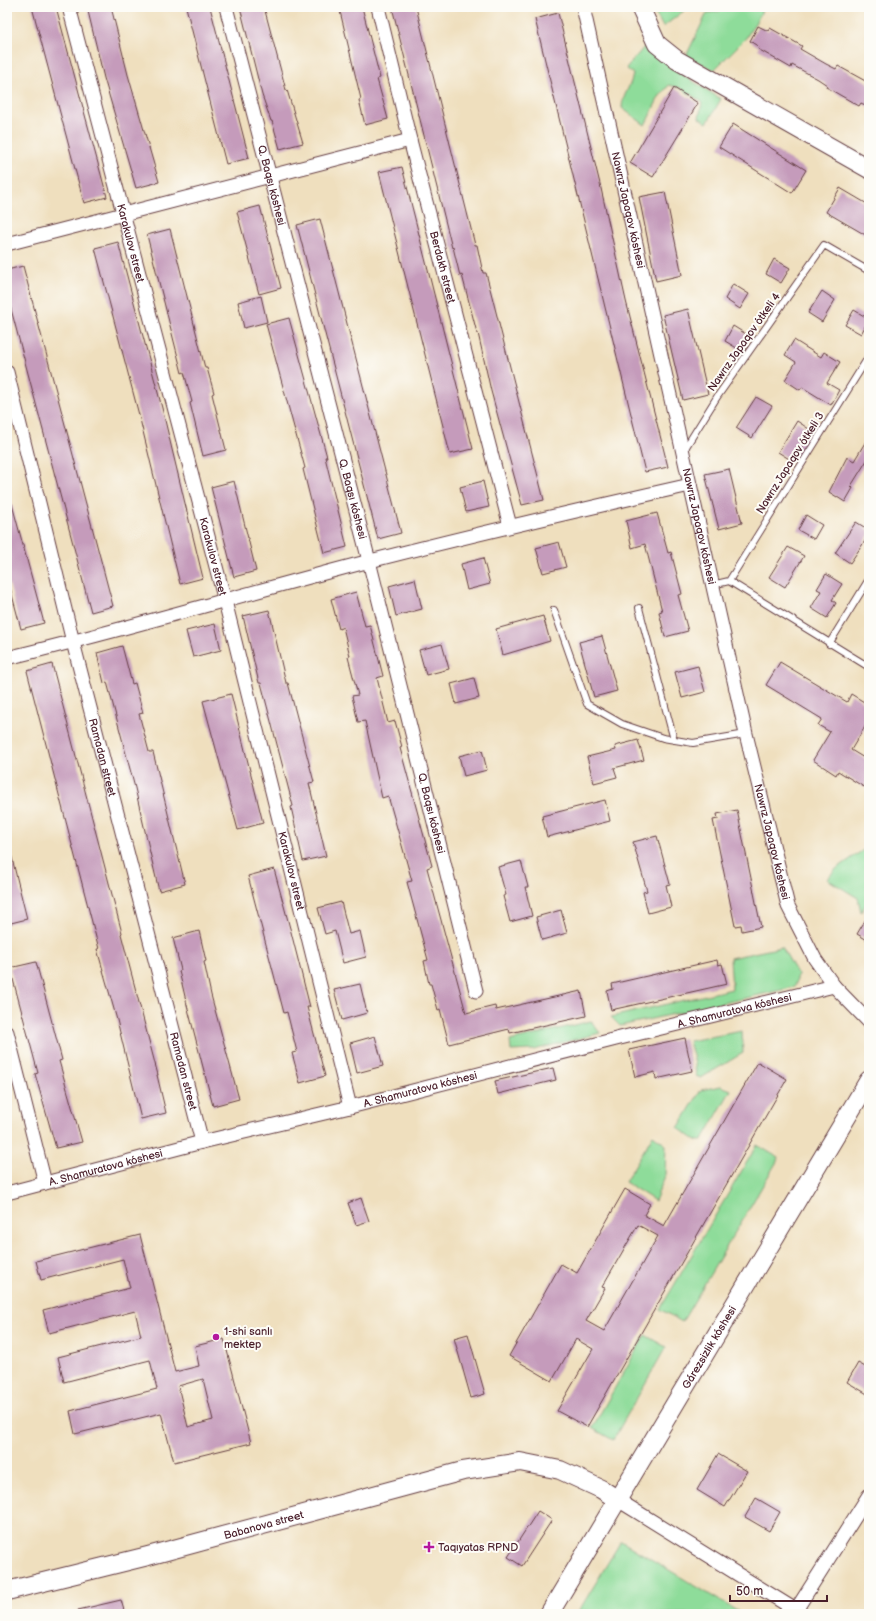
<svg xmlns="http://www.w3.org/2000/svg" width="876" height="1621" viewBox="0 0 876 1621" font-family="'Balsamiq Sans',sans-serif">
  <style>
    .green { fill: #8edc9a; stroke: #6c7e62 }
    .building { fill: #c59bbb; fill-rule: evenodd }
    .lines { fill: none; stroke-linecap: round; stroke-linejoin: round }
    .lane-casing { stroke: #633c41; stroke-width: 8 }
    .street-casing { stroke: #633c41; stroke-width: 15 }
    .secondary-casing { stroke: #633c41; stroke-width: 20 }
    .lane { stroke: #fff; stroke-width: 6 }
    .street { stroke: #fff; stroke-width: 13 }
    .secondary { stroke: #fff; stroke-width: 18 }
    .poi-dot { fill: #b5179e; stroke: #fdfcf7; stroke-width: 1.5 }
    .labels { text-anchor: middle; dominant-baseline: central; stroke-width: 4; stroke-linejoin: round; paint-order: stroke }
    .street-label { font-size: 11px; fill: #4a1f2b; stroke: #fdfcf7 }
    .poi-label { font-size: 11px; fill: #4a1f2b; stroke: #fdfcf7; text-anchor: start }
  </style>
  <rect width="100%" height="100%" fill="#fdfcf7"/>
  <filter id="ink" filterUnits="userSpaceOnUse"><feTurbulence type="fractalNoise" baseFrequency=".025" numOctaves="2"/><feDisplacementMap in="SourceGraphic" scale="8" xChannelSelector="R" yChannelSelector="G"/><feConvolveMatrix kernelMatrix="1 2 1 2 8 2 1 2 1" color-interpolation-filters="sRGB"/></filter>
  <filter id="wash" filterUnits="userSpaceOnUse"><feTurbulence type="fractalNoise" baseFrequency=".012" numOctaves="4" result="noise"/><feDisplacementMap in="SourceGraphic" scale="16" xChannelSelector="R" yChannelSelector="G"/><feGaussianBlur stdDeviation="0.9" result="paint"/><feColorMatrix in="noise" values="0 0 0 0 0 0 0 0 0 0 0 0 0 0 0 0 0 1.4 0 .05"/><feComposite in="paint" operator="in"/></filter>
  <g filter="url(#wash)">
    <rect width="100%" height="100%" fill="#efdfbe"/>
    <path class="green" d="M652 7H685V10L663 27Z
      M723 7H763L760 15 746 38 714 70 686 56 707 13 720 11Z
      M645 46 675 70 721 99 707 123 699 118 702 102 680 88 669 85 659 97 645 125 622 108C622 95 631 87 633 74L626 68Z
      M869 846V899L861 912 858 898 827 879 836 869Z
      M782 947 798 975 795 987 620 1026 611 1017 732 989 730 958Z
      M591 1021 600 1033 534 1050 511 1051 510 1041Z
      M742 1031 743 1053 701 1078 696 1076 695 1063 689 1041Z
      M721 1086 731 1090 702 1141H697L678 1128 701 1090Z
      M653 1135 666 1145 665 1176 655 1201 625 1182Z
      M757 1145 779 1158 682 1322 660 1309Z
      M645 1335 666 1347 613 1440 592 1428Z
      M621 1541 742 1614H577Z"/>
    <g id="blocks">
      <path class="building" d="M32 7H56L107 197 84 203Z
        M87 7H111L128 75 159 182 136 188 104 78Z
        M186 7H210L249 158 226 164Z
        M240 7H264L286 90H287L303 143 280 149 272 121H271L262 95Z
        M339 7H362L380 78 377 79 388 119 365 125 359 100 361 99Z
        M392 7H416L475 245H477L483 273H486L544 500 522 505 491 391 478 333H477L462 275 460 276 453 247 452 248Z
        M558 13 600 184 626 301 668 467 645 472 535 19Z
        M758 26 768 31 770 28 802 46 800 49 826 64 836 69 838 66 869 83V107L861 103 859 106 826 87 827 85 818 79 792 65 791 68 758 49 759 47 750 41Z
        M674 88 698 103 653 177 630 163Z
        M733 124 806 170 792 193 719 147Z
        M402 167 473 449 450 454 379 172Z
        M840 188 869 205V237L826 212Z
        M665 192 682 275 656 281 639 197Z
        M260 206 281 288 259 294 237 212Z
        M320 219 401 533 378 539 297 225Z
        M170 229 205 368H207L214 393 212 394 226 450 203 456 190 403 192 402 184 372 182 373 147 235Z
        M118 242 162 408 203 578 180 584 139 415 95 248Z
        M774 259 790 268 781 283 766 274Z
        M23 266 113 606 91 612 7 294V270Z
        M733 284 749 294 740 309 725 299Z
        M822 291 835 300 822 322 808 313Z
        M261 296 267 322 244 328 238 302Z
        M688 309 708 394 683 400 663 315Z
        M854 310 869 319 861 334 845 325Z
        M289 318 327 457H325L347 547 324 553 303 469 305 468 266 324Z
        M733 326 749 336 740 350 725 341Z
        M794 340 821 357 824 352 840 362 827 383 839 390 831 405 802 387 800 390 785 380 796 362 785 355Z
        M756 397 772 406 752 438 736 428Z
        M797 421 812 431 794 462 778 452Z
        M869 436V457L851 486 853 488 845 502 829 492 847 457 854 461Z
        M729 469 742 523 719 529 705 474Z
        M234 481 256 571 234 577 211 487Z
        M483 481 489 507 466 512 460 487Z
        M10 497 44 623 21 629 7 576V498Z
        M657 513 668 553 671 552 682 594 678 595 688 631 665 637 659 612 662 611 645 544 632 548 626 521Z
        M806 515 822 525 814 539 798 530Z
        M856 522 869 530V535L850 563 835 553Z
        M559 542 566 567 543 573 536 548Z
        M788 547 804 556 785 587 769 577Z
        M483 558 490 584 467 590 461 564Z
        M826 574 842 584 832 600 836 603 827 618 811 608 821 591 817 589Z
        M415 579 422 609 396 616 389 586Z
        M356 592 365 626 370 625 383 676 377 678 388 723 395 721 402 747 400 748 432 866 427 868 466 1013 495 1006 496 1010 581 991 586 1016 510 1033 509 1029 449 1044 440 1009 438 1010 431 984H429L424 961 428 960 407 882 412 881 388 796 382 798 365 721 358 722 352 696 358 695 348 657 350 656 343 627 339 629 331 599Z
        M269 610 286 683H288L314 782 309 783 326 856 303 861 291 807 293 806 261 683H259L243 616Z
        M543 616 550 641 503 655 496 629Z
        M215 624 221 650 193 657 186 631Z
        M602 636 617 691 594 697 579 642Z
        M442 644 449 669 426 675 419 650Z
        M122 646 132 684 135 683 143 713 139 714 149 752H153L185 884 159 891 135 788 107 682 104 683 97 653Z
        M780 662 847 702 851 694 869 705V720L851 750 869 761V778L864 787 838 771 836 775 813 760 830 732 818 725 822 719 766 685Z
        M52 664 122 933 121 934 158 1075H157L166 1113 141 1119 117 1020 97 949H99L27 671Z
        M698 666 705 692 682 698 675 672Z
        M474 678 479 698 456 704 451 684Z
        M231 694 263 823 238 830 203 701Z
        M638 740 644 760 614 768 617 777 594 783 587 757 616 750 615 746Z
        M482 750 487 770 464 776 459 756Z
        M605 800 610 821 547 837 542 816Z
        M737 810 761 927 742 931 741 925 735 926 713 820 718 819 717 814Z
        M657 836 670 884 666 885 671 907 648 913 643 892 647 891 633 842Z
        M11 854 27 919 7 924V855Z
        M521 861 528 887H525L532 916 510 922 503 896 506 895 498 867Z
        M274 869 291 932 310 1007H307L325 1076 300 1083 292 1053 297 1052 287 1012 284 1013 248 876Z
        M341 902 349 934 360 931 366 957 343 963 335 931 325 934 318 908Z
        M561 910 567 933 542 940 536 917Z
        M869 914V941L857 934Z
        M199 931 206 961 204 962 211 995 239 1099 213 1106 187 1005 179 971 181 970 173 938Z
        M717 960 718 965 722 964 727 984 611 1010 607 991 613 989 612 984Z
        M36 962 62 1060 59 1061 82 1142 56 1148 35 1074 38 1073 10 968Z
        M360 984 367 1013 342 1020 334 990Z
        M375 1036 383 1066 357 1073 350 1043Z
        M685 1038 692 1071 656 1079 655 1072 635 1077 629 1050Z
        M758 1062 787 1079 587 1427 557 1411 593 1349 576 1339 552 1381 509 1356 561 1264 577 1273 625 1189 650 1204 644 1215 664 1226ZM638 1225 658 1236 604 1331 586 1321 605 1288 602 1287Z
        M553 1068 556 1080 498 1094 495 1081Z
        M361 1198 369 1221 356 1225 348 1203Z
        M140 1235 175 1372 199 1366 195 1346 224 1339 251 1443 174 1462 161 1413 75 1434 70 1411 157 1389 150 1360 64 1382 58 1357 141 1336 135 1311 49 1333 43 1310 130 1288 123 1259 41 1280 36 1261ZM203 1379 213 1420 188 1427 178 1386Z
        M468 1334 485 1394 471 1398 454 1338Z
        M858 1363 869 1369V1395L847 1382Z
        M718 1454 747 1471 725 1507 697 1490Z
        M756 1498 780 1512 769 1531 745 1517Z
        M538 1511 552 1520 522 1566 508 1557Z
        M121 1600 125 1614H79L78 1610Z"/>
    </g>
  </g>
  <g filter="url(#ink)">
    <use href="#blocks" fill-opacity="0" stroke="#633c41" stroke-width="1"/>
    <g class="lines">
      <defs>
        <path id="lane" d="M684 450 717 397 824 245 869 271
          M729 581 869 356
          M712 585 729 581 869 667
          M639 608 674 740
          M554 610 587 704 622 724 663 738 693 743 746 734
          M829 644 869 579"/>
        <g id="street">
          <path id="s1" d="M69 7 225 601 350 1107"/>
          <path id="s2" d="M226 7 369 561 476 991"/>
          <path id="s3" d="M378 7 410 140 510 526"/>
          <path id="s4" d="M583 7 746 734 788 906 815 959 834 986 869 1022"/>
          <path d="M7 244 410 140"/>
          <path id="s5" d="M7 372 73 642 202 1142"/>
          <path d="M7 658C129 629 249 592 370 561 476 534 583 509 690 485"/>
          <path d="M7 1032 45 1183"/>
          <path id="s6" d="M7 1193 202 1142 350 1107 616 1039 834 986"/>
          <path d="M618 1500 802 1614"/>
          <path d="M796 1610 869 1495"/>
        </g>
        <g id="secondary">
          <path d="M640 7 657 44 677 60 869 169"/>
          <path id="s7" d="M7 1591 148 1556 463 1471 520 1462 560 1470 601 1489 618 1500"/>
          <path id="s8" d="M549 1614 869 1080"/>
        </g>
      </defs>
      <use href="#lane" class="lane-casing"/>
      <use href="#street" class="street-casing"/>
      <use href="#secondary" class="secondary-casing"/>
      <use href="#lane" class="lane"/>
      <use href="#street" class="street"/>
      <use href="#secondary" class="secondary"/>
    </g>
  </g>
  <g class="poi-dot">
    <circle cx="216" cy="1337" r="4"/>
    <path d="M427 1541h4v4h4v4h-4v4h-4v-4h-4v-4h4z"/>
  </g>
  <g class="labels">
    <g class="street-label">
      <text stroke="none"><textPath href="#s2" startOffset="184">Q. Baqsı kóshesi</textPath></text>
      <text stroke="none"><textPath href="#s4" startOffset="208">Nawrız Japaqov kóshesi</textPath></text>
      <text stroke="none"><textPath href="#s1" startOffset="244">Karakulov street</textPath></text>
      <text stroke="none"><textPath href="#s3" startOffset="268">Berdakh street</textPath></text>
      <text transform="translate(744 342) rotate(-55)">Nawrız Japaqov ótkeli 4</text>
      <text transform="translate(790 463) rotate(-58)">Nawrız Japaqov ótkeli 3</text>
      <text stroke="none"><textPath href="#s2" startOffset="508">Q. Baqsı kóshesi</textPath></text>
      <text stroke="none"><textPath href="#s4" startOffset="532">Nawrız Japaqov kóshesi</textPath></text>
      <text stroke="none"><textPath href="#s1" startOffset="568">Karakulov street</textPath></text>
      <text stroke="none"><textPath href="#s5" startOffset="397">Ramadan street</textPath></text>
      <text stroke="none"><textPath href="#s2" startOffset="832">Q. Baqsı kóshesi</textPath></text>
      <text stroke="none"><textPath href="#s4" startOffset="856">Nawrız Japaqov kóshesi</textPath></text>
      <text stroke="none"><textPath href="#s1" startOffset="892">Karakulov street</textPath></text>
      <text stroke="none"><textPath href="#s6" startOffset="750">A. Shamuratova kóshesi</textPath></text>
      <text stroke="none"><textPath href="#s5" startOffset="721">Ramadan street</textPath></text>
      <text stroke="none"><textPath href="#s6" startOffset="426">A. Shamuratova kóshesi</textPath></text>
      <text stroke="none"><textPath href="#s6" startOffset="102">A. Shamuratova kóshesi</textPath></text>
      <text stroke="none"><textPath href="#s8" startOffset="311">Gárezsizlik kóshesi</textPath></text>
      <text stroke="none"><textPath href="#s7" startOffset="265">Babanova street</textPath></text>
    </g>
    <g class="poi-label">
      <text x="224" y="1331">1-shi sanlı<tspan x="224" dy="13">mektep</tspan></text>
      <text x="438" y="1547">Taqıyatas RPND</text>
    </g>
  </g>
  <rect width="876" height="1621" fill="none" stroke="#fdfcf7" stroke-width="24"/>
  <path d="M730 1595v6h97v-6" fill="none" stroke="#4a1f2b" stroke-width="2"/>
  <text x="736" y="1595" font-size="12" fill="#4a1f2b" stroke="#fdfcf7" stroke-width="3" paint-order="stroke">50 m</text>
</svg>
